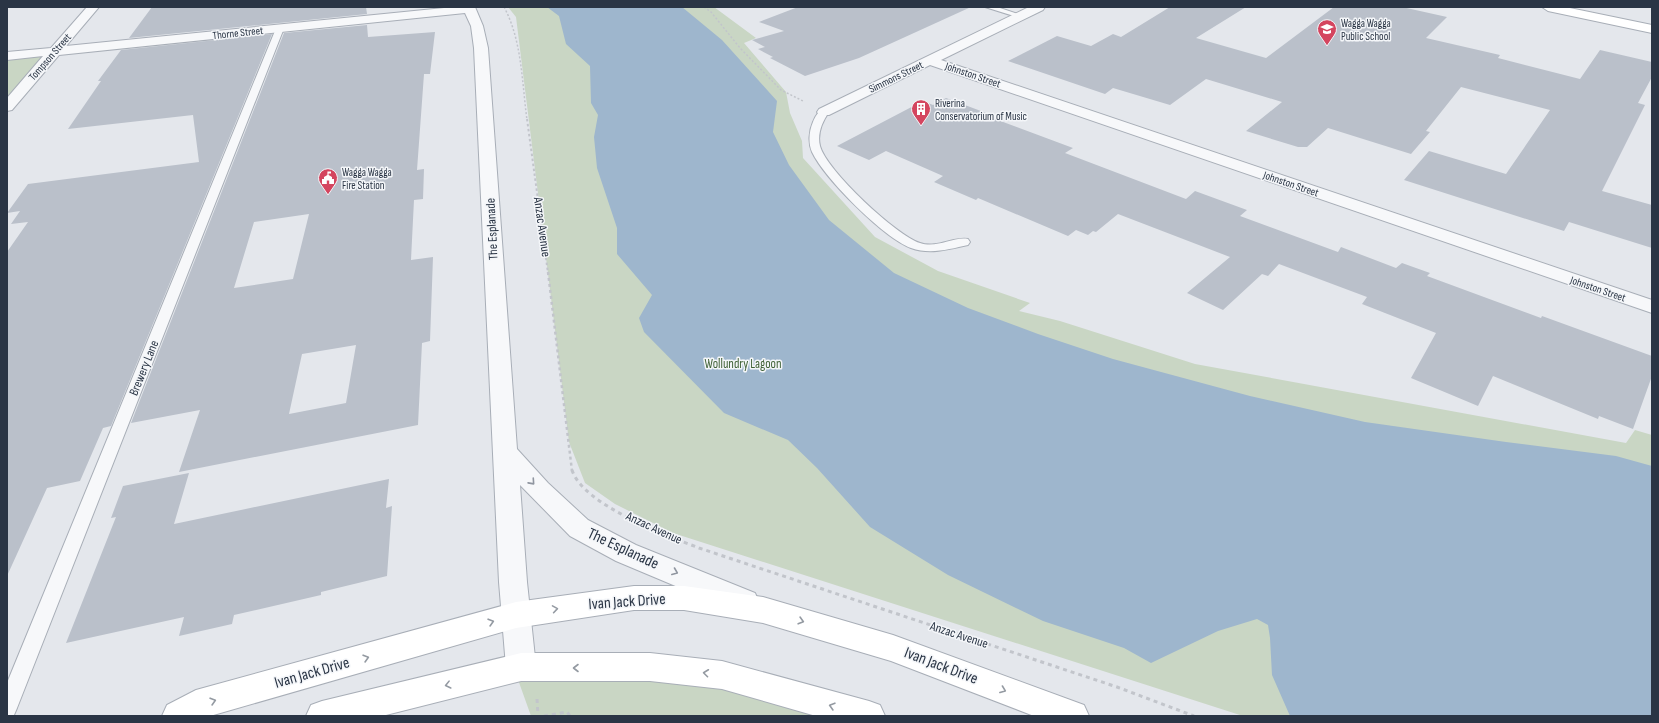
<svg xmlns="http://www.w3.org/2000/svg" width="1659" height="723" viewBox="0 0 1659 723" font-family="'Sofia Sans Condensed',sans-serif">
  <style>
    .green { fill: #c9d6c4 }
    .water { fill: #9eb6cd }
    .building { fill: #bac0ca; fill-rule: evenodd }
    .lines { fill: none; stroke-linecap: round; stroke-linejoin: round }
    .lane-casing { stroke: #a8aeb7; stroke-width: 2 }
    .street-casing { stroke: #a8aeb7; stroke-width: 2 }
    .secondary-casing { stroke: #a8aeb7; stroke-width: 2 }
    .path-far3 { stroke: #c2c5cb; stroke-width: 1.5; stroke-dasharray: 2 2; stroke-linecap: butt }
    .path-far2 { stroke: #c2c5cb; stroke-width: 2; stroke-dasharray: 2.5 2.5; stroke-linecap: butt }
    .path-far1 { stroke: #c2c5cb; stroke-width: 2.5; stroke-dasharray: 3 3; stroke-linecap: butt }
    .path { stroke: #c2c5cb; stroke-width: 3; stroke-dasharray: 4 4; stroke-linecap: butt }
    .lane { fill: #f7f8fa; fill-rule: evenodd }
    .street { fill: #f7f8fa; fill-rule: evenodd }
    .secondary { fill: #fff; fill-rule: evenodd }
    .oneway { stroke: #9096a0 }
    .oneway2 { stroke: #949aa2 }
    .labels { text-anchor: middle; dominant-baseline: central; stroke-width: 3; stroke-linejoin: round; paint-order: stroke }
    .far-poi-label { font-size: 11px; fill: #2a3545; stroke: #f4f6f9; text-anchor: start }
    .far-street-label { font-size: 11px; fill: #2a3545; stroke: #f4f6f9 }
    .street-label { font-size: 13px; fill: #2a3545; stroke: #f4f6f9 }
    .park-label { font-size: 13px; fill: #406237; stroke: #f4f6f9 }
    .near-street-label { font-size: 16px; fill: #2a3545; stroke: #f4f6f9 }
  </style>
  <rect width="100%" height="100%" fill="#e4e7ec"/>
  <path class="green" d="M508 7H714L756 38 744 43 786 92 790 113 802 141 803 158 875 237 938 271 1030 303 1019 311 1060 321 1195 364 1626 443 1635 430 1652 435V716H1243L673 533 615 504 585 483 569 442 516 17Z
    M55 51 7 107V56Z
    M516 674 720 681 845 716H531Z"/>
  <path class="water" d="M547 7H682L722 40 777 101 773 132 789 165 829 220 894 273 968 308 1038 334 1113 359 1250 396 1365 422 1506 442 1616 456 1652 466V716H1290L1272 675 1270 638 1268 625 1257 619 1218 631 1151 663 1124 648 1043 621 948 575 870 527 817 468 788 440 724 413 644 332 639 318 652 295 617 254V228L597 168 594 137 598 115 591 103 590 66 566 44 559 16Z"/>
  <path class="building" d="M152 7H366L367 14 129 38Z
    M798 7H971L859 58 805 76 770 58 773 57 758 49 765 47 752 40 784 31 759 22Z
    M1170 7H1246L1196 38 1266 58 1334 7H1402L1447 17 1426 38 1500 55 1498 58 1580 79 1600 50 1652 62V77L1638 103 1645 105 1602 191 1652 205V248L1569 222 1564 231 1404 180 1429 151 1506 174 1550 110 1461 87 1426 131 1430 132 1411 154 1328 128 1307 147H1298L1246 131 1282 102 1206 79 1170 105 1113 88 1105 94 1008 61 1057 36 1091 46 1113 34 1121 37Z
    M367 25 368 37 435 32 430 74H424L417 170 424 169 423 199 414 200 411 260 433 257 430 341 422 343 418 425 179 472 200 410 131 423 284 33ZM309 214 293 279 234 288 254 222ZM356 345 346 403 289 414 302 354Z
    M272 34 111 426 103 428 80 481 47 488 7 576V252L28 222 11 224 20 211 7 213 28 184 199 162 193 115 68 129 101 81H98L121 50Z
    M946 98 989 114 987 116 1073 148 1065 153 1186 199 1195 191 1247 210 1240 216 1338 252 1341 247 1396 268 1402 263 1430 273 1427 276 1541 318 1542 316 1652 356V376L1633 429 1599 416 1598 419 1493 376 1478 406 1411 378 1436 333 1362 304 1367 297 1279 264 1268 276 1262 274 1223 310 1187 293 1230 257 1118 214 1096 232 1093 231 1088 235 1076 230 1068 236 978 198 976 200 934 182 943 176 886 151 869 160 837 146 923 101 933 105Z
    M189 473 174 524 389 479 386 508 392 506 387 576 321 592V595L234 615 232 624 179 636 184 617 66 643 116 517 111 518 123 486Z"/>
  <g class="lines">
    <defs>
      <path id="lane" d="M985 7H997L1024 16 1020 18Z
        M277 26 284 28 17 708 14 715 7 716V683Z
        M824 109 829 112C822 122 817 134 820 146 826 170 897 236 920 243 937 249 954 236 968 239L970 242 968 245C950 249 930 255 911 248 884 238 825 179 812 152 808 143 809 131 813 122 815 117 818 111 824 109Z"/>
      <path id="street" d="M87 7H99L66 46 454 7H475L483 26 488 48 517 449 548 483 588 520 636 545 755 593 759 602 755 611 745 614 735 611 616 561 570 536 520 485 527 582 536 667 532 677 521 681 510 677 506 667 499 582 474 48 471 26 465 13 59 55 12 110 7 111V98L43 56 7 60V52L51 48Z
        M1029 7H1045L1043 10 941 60 1652 300V313L930 65 829 115H819L817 112 819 109Z"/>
      <path id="secondary" d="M1542 7H1565L1652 25V33L1548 11Z
        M634 586H684L763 597 893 635 1084 705 1089 716H1034L891 661 763 623 684 610H634L516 628 210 716H162L167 705 196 690 516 602Z
        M521 653H650L722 661 869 701 880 705 885 716H816L722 689 650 681H521L382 716H306L311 705 322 701Z"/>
    </defs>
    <use href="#lane" class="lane-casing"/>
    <use href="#street" class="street-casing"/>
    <use href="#secondary" class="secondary-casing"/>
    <path class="path-far3" d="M504 7C522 40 522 83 527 120
      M704 7 711 12 740 48 781 90 803 101"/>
    <path class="path-far2" d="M527 119 548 273"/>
    <path class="path-far1" d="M548 272 572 471"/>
    <path class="path" d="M572 470C583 505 666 535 699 548L1117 687 1194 716
      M537 699 538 716
      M544 716 567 712 570 716"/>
    <use href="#lane" class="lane"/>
    <use href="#street" class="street"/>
    <use href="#secondary" class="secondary"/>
  </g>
  <defs><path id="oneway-chevron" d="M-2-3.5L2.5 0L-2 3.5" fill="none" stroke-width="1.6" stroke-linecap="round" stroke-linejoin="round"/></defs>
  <g class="oneway">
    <use href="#oneway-chevron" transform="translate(532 482) rotate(48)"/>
    <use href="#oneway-chevron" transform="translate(675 572) rotate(22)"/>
  </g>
  <g class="oneway2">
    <use href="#oneway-chevron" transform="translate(555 609) rotate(-9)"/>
    <use href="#oneway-chevron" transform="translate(801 621) rotate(16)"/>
    <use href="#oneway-chevron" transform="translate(491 622) rotate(-16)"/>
    <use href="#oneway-chevron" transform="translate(366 658) rotate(-16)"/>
    <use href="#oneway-chevron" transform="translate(576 668) rotate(-180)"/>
    <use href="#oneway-chevron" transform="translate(706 673) rotate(-173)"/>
    <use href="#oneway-chevron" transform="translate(448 685) rotate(166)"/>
    <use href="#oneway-chevron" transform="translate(1003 690) rotate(21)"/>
    <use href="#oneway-chevron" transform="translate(213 701) rotate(-16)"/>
    <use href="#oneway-chevron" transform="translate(832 706) rotate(-164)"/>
  </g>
  <defs>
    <symbol id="school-pin" viewBox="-11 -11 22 30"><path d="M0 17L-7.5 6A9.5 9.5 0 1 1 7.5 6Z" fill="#d4455f" stroke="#f4f6f9"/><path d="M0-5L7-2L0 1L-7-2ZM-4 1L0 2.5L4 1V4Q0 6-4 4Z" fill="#fff"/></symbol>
    <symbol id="building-pin" viewBox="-11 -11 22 30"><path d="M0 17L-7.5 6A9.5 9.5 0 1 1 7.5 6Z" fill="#d4455f" stroke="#f4f6f9"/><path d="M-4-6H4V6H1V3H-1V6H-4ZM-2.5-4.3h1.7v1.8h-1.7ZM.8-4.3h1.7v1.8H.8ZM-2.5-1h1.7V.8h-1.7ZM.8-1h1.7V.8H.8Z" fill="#fff"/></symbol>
    <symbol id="civic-pin" viewBox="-11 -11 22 30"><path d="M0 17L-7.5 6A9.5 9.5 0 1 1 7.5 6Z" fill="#d4455f" stroke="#f4f6f9"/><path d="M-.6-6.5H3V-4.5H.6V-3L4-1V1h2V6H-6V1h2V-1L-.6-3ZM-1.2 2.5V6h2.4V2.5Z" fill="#fff"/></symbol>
  </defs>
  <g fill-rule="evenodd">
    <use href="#school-pin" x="1316" y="18" width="22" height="30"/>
    <use href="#building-pin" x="910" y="98" width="22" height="30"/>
    <use href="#civic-pin" x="317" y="167" width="22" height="30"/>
  </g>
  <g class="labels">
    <g class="far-poi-label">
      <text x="1341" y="23">Wagga Wagga<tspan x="1341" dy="13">Public School</tspan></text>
      <text x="935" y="103">Riverina<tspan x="935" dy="13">Conservatorium of Music</tspan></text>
      <text x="342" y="172">Wagga Wagga<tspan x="342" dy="13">Fire Station</tspan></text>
    </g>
    <g class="far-street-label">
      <text transform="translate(238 33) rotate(-6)">Thorne Street</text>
      <text transform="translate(50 57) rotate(-49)">Tompson Street</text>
      <text transform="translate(973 75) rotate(19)">Johnston Street</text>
      <text transform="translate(896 77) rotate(-26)">Simmons Street</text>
      <text transform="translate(1291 184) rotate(19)">Johnston Street</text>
      <text transform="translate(1598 289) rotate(19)">Johnston Street</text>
    </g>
    <g class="street-label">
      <text transform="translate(542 227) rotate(82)">Anzac Avenue</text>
      <text transform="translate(492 229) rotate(-93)">The Esplanade</text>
      <text transform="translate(144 368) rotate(-68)">Brewery Lane</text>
      <text transform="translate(654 528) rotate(25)">Anzac Avenue</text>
      <text transform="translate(959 635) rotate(18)">Anzac Avenue</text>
    </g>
    <g class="park-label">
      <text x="743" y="364">Wollundry Lagoon</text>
    </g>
    <g class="near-street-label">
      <text transform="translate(623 549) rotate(25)">The Esplanade</text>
      <text transform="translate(627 602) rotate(-4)">Ivan Jack Drive</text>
      <text transform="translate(941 666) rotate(21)">Ivan Jack Drive</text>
      <text transform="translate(312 673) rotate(-16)">Ivan Jack Drive</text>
    </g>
  </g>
  <rect width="1659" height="723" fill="none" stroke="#2a3545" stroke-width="16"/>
</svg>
